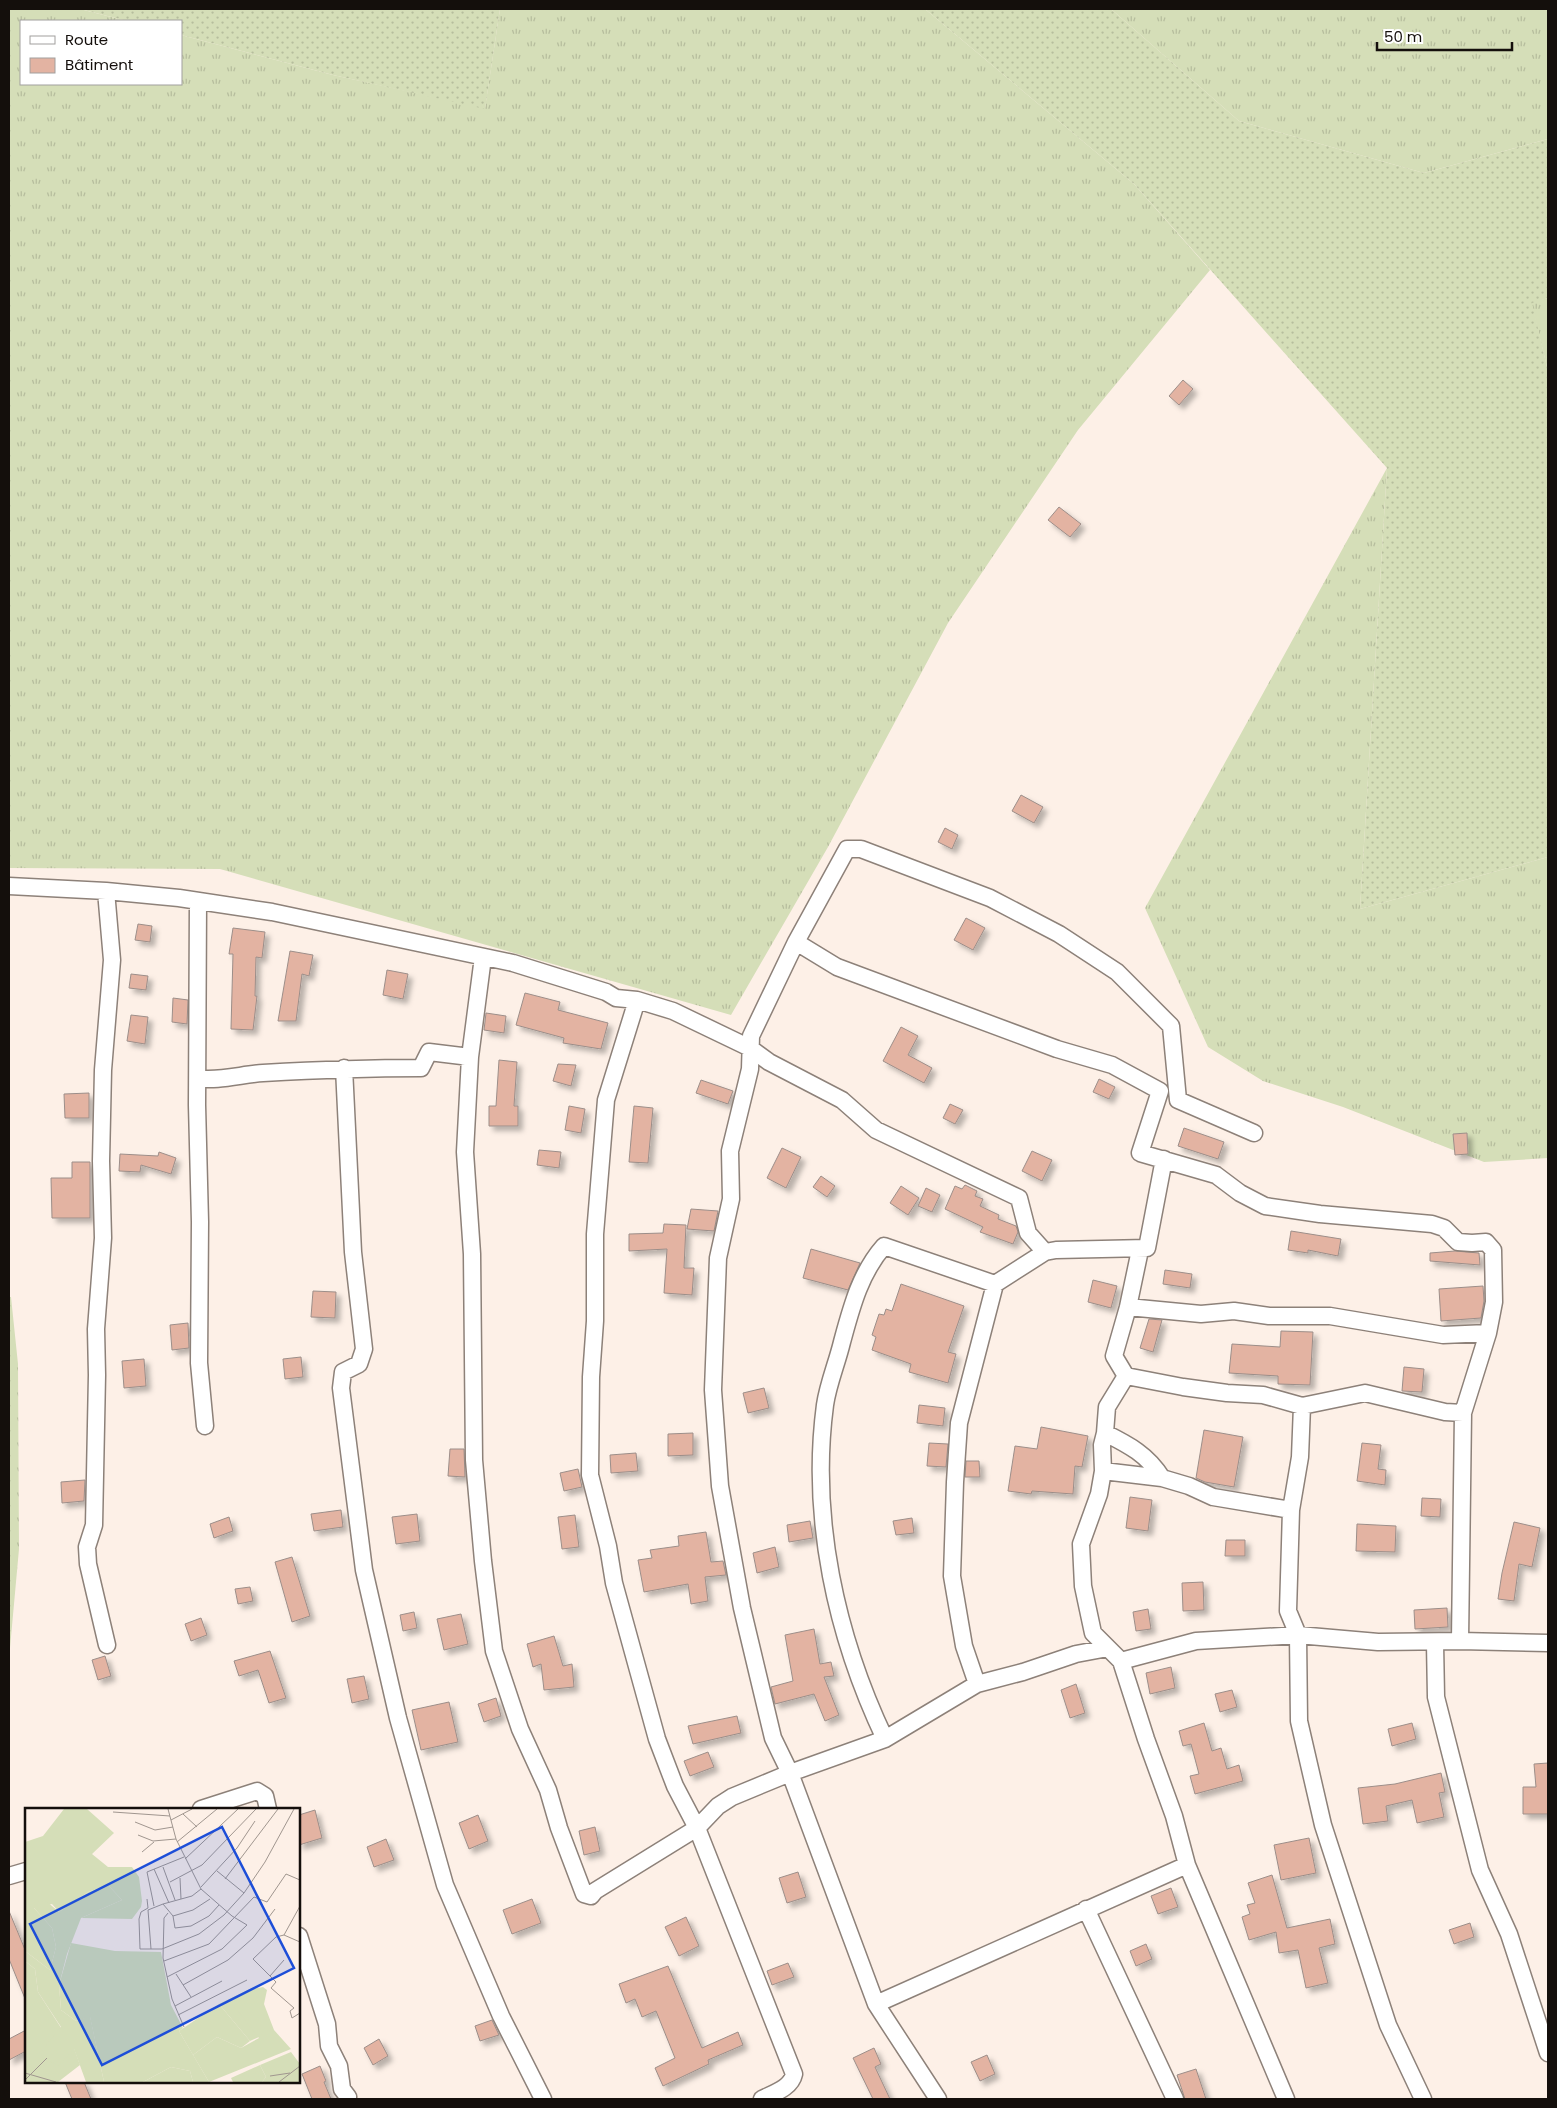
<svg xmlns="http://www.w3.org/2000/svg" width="1557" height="2108" viewBox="0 0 1557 2108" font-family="Poppins,sans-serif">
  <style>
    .grass { fill: url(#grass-tufts) }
    .garden { fill: url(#garden-dots) }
    .building { fill: #e3b3a2; stroke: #9c8e89; filter: url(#shadow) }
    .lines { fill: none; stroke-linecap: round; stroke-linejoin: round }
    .street-casing { stroke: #8d8179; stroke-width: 19 }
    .street { stroke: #fff; stroke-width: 16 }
    .inset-road { fill: none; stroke: #a0968f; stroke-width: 1 }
    .view { fill: #1d4ed8; fill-opacity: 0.15; stroke: #1d4ed8; stroke-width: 2.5 }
    .inset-edge { fill: none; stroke: #140f0c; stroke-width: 2.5 }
  </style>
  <defs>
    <pattern id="grass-tufts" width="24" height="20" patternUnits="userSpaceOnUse" patternTransform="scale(1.25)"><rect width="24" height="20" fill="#d5deb8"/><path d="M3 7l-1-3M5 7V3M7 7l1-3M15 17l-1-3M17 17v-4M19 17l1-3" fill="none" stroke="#b6bd9d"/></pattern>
    <pattern id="garden-dots" width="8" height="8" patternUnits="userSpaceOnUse" patternTransform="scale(1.25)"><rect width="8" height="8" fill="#d5deb8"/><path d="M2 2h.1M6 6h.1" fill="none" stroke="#b6bd9d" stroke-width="1.8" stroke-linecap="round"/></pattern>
    <filter id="shadow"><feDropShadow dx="4.5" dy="4.5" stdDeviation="2.5" flood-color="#0004"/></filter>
  </defs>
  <rect width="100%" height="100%" fill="#fdf0e7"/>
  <path class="grass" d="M9 9H80L127 21H21V84H181V35L333 75 485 108 500 9H925L1134 184 1210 270 1078 430 948 623 828 847 731 1015 220 869 9 868Z
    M1111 9H1548V139L1424 173 1239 121Z
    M1548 298V371L1531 302Z
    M1387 468 1360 909 1548 857V1158L1484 1162 1343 1107 1263 1081 1208 1047 1145 908Z
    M9 1297H11L18 1364 19 1549 9 1659Z"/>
  <path class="garden" d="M80 9H500L485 109 333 75 181 35V21H127Z
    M925 9H1111L1239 121 1424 173 1548 139V298L1532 303 1548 371V857L1360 909 1387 468 1134 184Z"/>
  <path class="building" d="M1183 380 1193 389 1179 405 1169 396Z
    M1059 507 1081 524 1070 537 1048 520Z
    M1021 795 1043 807 1034 823 1012 811Z
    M945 828 958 835 952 849 938 842Z
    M966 918 985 928 973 950 954 940Z
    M138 924 152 926 150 942 135 940Z
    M233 928 265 932 262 958 256 957 255 996H257L253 1030 231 1029 233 954H229Z
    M290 951 313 955 309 976 302 974 296 1021H278Z
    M387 970 408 974 403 999 383 995Z
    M131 974 148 976 146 990 129 988Z
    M525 993 560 1002 558 1010 608 1023 601 1049 563 1043 564 1038 516 1025Z
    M173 998 188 1000 187 1024 172 1022Z
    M486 1013 506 1016 504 1033 484 1030Z
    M131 1015 148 1017 145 1044 127 1041Z
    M901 1027 918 1036 908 1055 932 1068 924 1083 883 1061Z
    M499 1060 517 1062 514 1106H518V1126H489V1106H496Z
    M558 1064 576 1065 571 1086 553 1081Z
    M1099 1079 1115 1087 1109 1099 1093 1092Z
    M701 1080 733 1091 728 1104 696 1093Z
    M89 1093V1118H65L64 1094Z
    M950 1104 963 1110 955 1124 943 1118Z
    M569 1106 585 1109 581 1133 565 1130Z
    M634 1106 653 1108 648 1163 629 1162Z
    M1184 1128 1224 1142 1218 1159 1178 1146Z
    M1467 1133 1468 1154 1455 1155 1453 1134Z
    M782 1148 801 1157 786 1188 767 1178Z
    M539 1150 561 1152 559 1168 537 1165Z
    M1032 1151 1052 1160 1042 1181 1022 1171Z
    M159 1152 176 1158 171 1174 141 1165 140 1172 119 1171 120 1154 158 1156Z
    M72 1162H90V1218H52L51 1178H72Z
    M821 1176 835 1186 827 1197 813 1187Z
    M965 1185 977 1191 975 1196 983 1199 980 1206 999 1215 998 1219 1016 1226 1018 1232 1013 1244 980 1232 983 1227 945 1209 955 1186 962 1189Z
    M901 1186 919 1198 908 1215 890 1203Z
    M926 1188 940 1195 932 1212 918 1206Z
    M691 1209 718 1211 714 1231 687 1229Z
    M664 1224 686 1225 684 1268H694L692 1295 664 1293 667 1249 629 1251V1234L663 1233Z
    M1291 1231 1341 1239 1338 1256 1308 1250V1253L1288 1250Z
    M811 1249 860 1263 848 1290 803 1278Z
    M1455 1251 1479 1253 1480 1265 1430 1261V1253Z
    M1165 1270 1192 1274 1190 1288 1163 1284Z
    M1093 1280 1117 1286 1111 1308 1088 1302Z
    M901 1284 964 1306 948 1352 956 1354 948 1383 909 1372 911 1364 872 1350 876 1337 872 1335 879 1314 884 1315 886 1309 892 1311Z
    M1483 1286 1484 1301 1481 1318 1441 1321 1439 1289Z
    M313 1291 336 1292 335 1318 311 1317Z
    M1149 1319 1162 1320 1153 1352 1140 1348Z
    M188 1323 189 1348 172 1350 170 1325Z
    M1281 1331 1313 1332 1310 1385 1278 1384V1376L1229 1373 1232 1344 1280 1347Z
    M301 1357 303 1377 285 1379 283 1359Z
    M144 1359 146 1386 124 1388 122 1361Z
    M1404 1367 1424 1369 1422 1392 1402 1391Z
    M764 1388 769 1408 748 1413 743 1393Z
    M919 1405 945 1408 943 1426 917 1423Z
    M1041 1427 1088 1436 1082 1467 1075 1466 1073 1494 1032 1491 1031 1494 1008 1491 1015 1446 1037 1449Z
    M1204 1430 1243 1437 1234 1487 1205 1482 1196 1478Z
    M693 1433V1455L668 1456V1434Z
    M929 1443 948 1444 946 1467 927 1466Z
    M1362 1443 1381 1445 1378 1469 1386 1470 1385 1485 1357 1481Z
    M450 1449H464L465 1477 448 1476Z
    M636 1453 638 1471 611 1473 610 1455Z
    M966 1461H979L980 1477H965Z
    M578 1469 582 1487 564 1491 560 1473Z
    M85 1480 84 1501 62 1503 61 1482Z
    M1130 1497 1152 1500 1148 1531 1126 1528Z
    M1422 1498 1441 1499 1440 1517 1421 1516Z
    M341 1510 343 1527 314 1531 311 1514Z
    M417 1514 420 1541 396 1544 392 1517Z
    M575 1515 579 1547 562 1549 558 1517Z
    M229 1517 233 1531 214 1538 210 1524Z
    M912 1518 914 1533 896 1535 893 1521Z
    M810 1521 813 1538 789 1542 787 1525Z
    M1514 1522 1540 1528 1532 1567 1519 1564 1514 1601 1498 1599 1502 1573Z
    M1357 1524 1396 1526 1395 1552 1356 1551Z
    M706 1532 711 1562 723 1561 726 1575 705 1577 708 1601 691 1604 688 1584 644 1592 638 1560 652 1558 650 1550 679 1546 678 1536Z
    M1226 1540H1245V1556H1225Z
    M775 1547 779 1567 757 1573 753 1553Z
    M292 1557 310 1616 292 1622 275 1562Z
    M1203 1582 1204 1610 1183 1611 1182 1583Z
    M250 1587 253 1601 238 1604 235 1589Z
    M1447 1608 1448 1627 1415 1629 1414 1610Z
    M1148 1609 1151 1629 1136 1631 1133 1612Z
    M414 1612 417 1628 403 1631 400 1615Z
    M461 1614 468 1644 444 1650 437 1619Z
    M201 1618 207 1635 191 1641 185 1624Z
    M814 1629 820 1664 831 1662 834 1676 824 1677 839 1715 825 1721 814 1694 775 1704 771 1687 793 1681 785 1635Z
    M554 1636 563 1666 572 1664 574 1687 544 1690 541 1664 533 1667 527 1644Z
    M270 1651 286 1698 269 1703 258 1670 239 1676 234 1661Z
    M105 1656 111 1676 98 1680 92 1660Z
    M1171 1667 1175 1688 1150 1694 1146 1673Z
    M364 1676 369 1699 352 1703 347 1679Z
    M1076 1684 1085 1713 1070 1718 1061 1690Z
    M1232 1690 1237 1707 1220 1712 1215 1694Z
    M496 1698 501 1716 484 1722 478 1704Z
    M449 1702 458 1742 421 1750 412 1710Z
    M737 1716 741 1733 693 1744 688 1726Z
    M1204 1723 1212 1751 1221 1748 1227 1769 1239 1765 1243 1781 1195 1794 1190 1776 1199 1774 1191 1744 1183 1746 1179 1731Z
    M1412 1723 1416 1739 1392 1746 1388 1729Z
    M708 1752 714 1767 690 1776 684 1761Z
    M1548 1763V1814H1523V1787H1536L1534 1764Z
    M1441 1773 1445 1792 1439 1793 1444 1817 1417 1823 1412 1800 1386 1806 1388 1821 1363 1824 1358 1788 1395 1784Z
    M315 1810 322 1838 299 1845V1815Z
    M478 1815 488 1841 469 1849 459 1823Z
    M595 1827 600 1851 584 1855 579 1831Z
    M1309 1838 1316 1873 1281 1880 1274 1845Z
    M386 1839 394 1860 374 1867 367 1847Z
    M798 1872 806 1897 787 1903 779 1878Z
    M1272 1875 1287 1928 1330 1919 1335 1944 1319 1948 1328 1983 1306 1988 1298 1950 1279 1953 1276 1932 1249 1940 1242 1917 1250 1914 1247 1905 1255 1903 1248 1883Z
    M1171 1888 1178 1907 1158 1914 1151 1896Z
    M532 1899 541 1923 512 1934 503 1910Z
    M9 1911 26 1952V2001L9 1959Z
    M686 1917 699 1946 679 1956 665 1927Z
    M1470 1923 1474 1937 1454 1944 1449 1930Z
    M1146 1944 1152 1959 1136 1966 1130 1951Z
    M788 1963 794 1977 772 1985 767 1971Z
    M668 1966 701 2046 702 2048 738 2032 743 2045 708 2060 709 2064 663 2086 655 2068 675 2058 656 2011 642 2017 635 1999 626 2003 619 1984Z
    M492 2020 499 2035 480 2041 475 2026Z
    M26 2030V2051L9 2060V2039Z
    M379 2039 388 2056 373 2065 364 2048Z
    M874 2048 881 2064 875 2067 890 2099H873L853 2058Z
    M987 2055 995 2074 980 2081 971 2062Z
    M320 2066 326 2081 324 2082 331 2099H312L302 2074Z
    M1196 2069 1206 2099H1185L1177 2075Z
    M65 2082H84L91 2099H72Z"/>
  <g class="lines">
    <defs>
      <path id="street" d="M9 886 106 891 179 898 272 912 513 963 606 992 616 998 637 1000 673 1011 750 1048 769 1062 842 1100 876 1130 1019 1198 1028 1233 1045 1252
        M106 891 112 960 103 1070 101 1161 103 1238 96 1329 97 1375 94 1525 87 1547 88 1564 107 1645
        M198 901 197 1105 200 1222 199 1363 205 1426
        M796 942 837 967 1057 1049 1112 1065 1160 1091 1140 1153 1216 1175 1240 1193 1265 1206 1320 1214 1432 1224 1444 1228 1458 1242 1472 1243 1486 1242 1493 1250 1494 1302 1488 1333 1463 1413 1460 1641
        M483 957 470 1057 465 1152 472 1254 474 1460 483 1561 494 1651 520 1729 548 1790 559 1828 584 1894 591 1896 595 1891 697 1828 718 1806 732 1797 790 1773 885 1739 977 1684 1023 1672 1076 1654 1108 1648 1121 1661 1196 1641 1298 1635 1378 1642 1460 1641 1548 1643
        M637 1000 606 1100 595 1234V1321L591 1377 590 1475 608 1546 614 1583 657 1739 675 1786 697 1828 794 2074C791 2088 774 2093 762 2099
        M344 1068 353 1252 364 1349 359 1364 343 1372 341 1388 364 1570 398 1718 445 1885 501 2016 543 2099
        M198 1078C215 1082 244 1074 263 1073 316 1070 368 1068 421 1068L429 1052 470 1057
        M1128 1307 1201 1314 1234 1311 1269 1316H1330L1443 1335 1488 1333
        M1126 1376 1183 1387 1227 1393 1263 1395 1302 1406 1365 1393 1445 1412 1463 1413
        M1302 1406 1300 1457 1291 1510 1288 1611 1298 1635 1299 1721 1323 1825 1388 2025 1423 2099
        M1105 1433C1129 1445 1148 1455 1162 1478L1189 1486 1213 1497 1291 1510
        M1103 1471 1162 1478
        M1435 1643 1436 1697 1480 1870 1509 1934 1548 2053
        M1108 1648 1093 1633 1083 1586 1081 1544 1099 1494 1103 1471 1102 1445 1105 1433 1107 1407 1126 1376 1114 1356 1128 1307 1140 1250
        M1121 1661 1146 1739 1174 1816 1187 1865 1286 2099
        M977 1684 964 1646 952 1576 955 1482 959 1423 995 1284 1045 1252 1056 1250 1147 1248 1164 1159
        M885 1739C836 1636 810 1518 825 1405 828 1384 837 1363 842 1342 851 1309 860 1273 884 1246L995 1284
        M201 1809 257 1791 265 1796 268 1809
        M9 1876 26 1871
        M1086 1909 1175 2099
        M299 1936 327 2024 329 2046 339 2066 342 2089 348 2097 347 2099
        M876 2004 1187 1865
        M938 2099 876 2004 790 1773 773 1738 742 1608 720 1486 713 1390 718 1258 731 1199 730 1151 750 1069 751 1036 796 942 847 849H861L990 898 1059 934 1117 972 1171 1026 1178 1100 1254 1133"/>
    </defs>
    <use href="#street" class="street-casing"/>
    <use href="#street" class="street"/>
  </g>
  <g transform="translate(25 1808)">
    <rect width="275" height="275" fill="#fdf0e7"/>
    <path d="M39 1H62L89 25 67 46 83 59H107L114 69 117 93 116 99 107 111 56 110 97 92 83 77 63 84 34 104 27 96 9 100 27 120 31 139 25 162 0 143V34L18 28ZM46 135 90 143 136 144 146 197 158 220 154 223 184 274H168L165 263 146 259 118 274H79L65 209 51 213 36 202 34 177ZM0 153 10 161 13 184 49 240 55 257 33 274H0ZM229 179 234 229 225 233 194 196ZM266 244 275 256V274H237L241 269 235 257Z" fill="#d5deb8"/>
    <path d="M194 196 225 233 216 240 192 229 168 247 154 223Z" fill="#d5deb8"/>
    <path d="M83 77 97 92 56 110 42 146 34 177 36 202 51 213 65 208 79 274H61L49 241 33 258 14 246 36 219 13 184 10 161 0 153V143L25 162 31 139 27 120 9 100 10 94 21 93 34 104 63 84ZM238 179 242 182 239 196 249 222 266 241 184 274 168 247 192 229 216 240 234 230 209 198 228 181ZM235 257 241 269 237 274H208L206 270ZM146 259 165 263 168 274H118Z" fill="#d5deb8"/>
    <path class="inset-road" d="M88 4 145 8M158 6 172 19M146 12 167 1M110 14 130 22 148 19M113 27 128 33 151 31M152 34 192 1M117 44 129 34M160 51 213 1M138 59 150 92M129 61 144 95M192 63 219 85M155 70 156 91M200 71 253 1M145 74 177 57 231 1M176 79 212 40 230 13M122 91 123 100 116 104 114 111 115 141H137L174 126 199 107 219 85 240 54 269 1M138 96 167 88 176 81M129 98 122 64 159 49M143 105 139 110 138 150 147 191 159 219M148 108 150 120 166 118 184 108 194 97M259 127 275 98M275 134 259 127 251 129 228 151 251 174 246 180 269 200 265 203 267 210 275 205M126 141 123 102 138 96 148 108 168 102 185 91M139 153 184 136 229 89 242 94 261 66 275 72M151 166 166 189M245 168 259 152M142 169 197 141 222 117 207 108 176 81 151 31 143 1M158 177 203 152 228 130 250 101M150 198 197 173M153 207 222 172M0 265 31 274M245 268 265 265M0 272 22 250M254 274 275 258"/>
    <path class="view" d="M197 19 269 160 77 257 5 116Z"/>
    <rect width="275" height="275" class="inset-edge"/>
  </g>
  <rect width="1557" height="2108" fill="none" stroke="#140f0c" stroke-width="20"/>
  <rect x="20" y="20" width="162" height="65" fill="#ffffff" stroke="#a19f9e"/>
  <rect x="30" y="36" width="25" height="8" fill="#ffffff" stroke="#a19f9e"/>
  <text x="65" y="45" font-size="15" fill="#140f0c">Route</text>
  <rect x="30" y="58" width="25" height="15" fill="#e3b3a2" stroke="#a19f9e"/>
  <text x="65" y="70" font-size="15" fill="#140f0c">Bâtiment</text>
  <path d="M1377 42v8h135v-8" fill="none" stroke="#140f0c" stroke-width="2.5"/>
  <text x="1384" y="42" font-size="15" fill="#140f0c" stroke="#ffffff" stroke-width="4" paint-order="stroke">50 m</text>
</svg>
